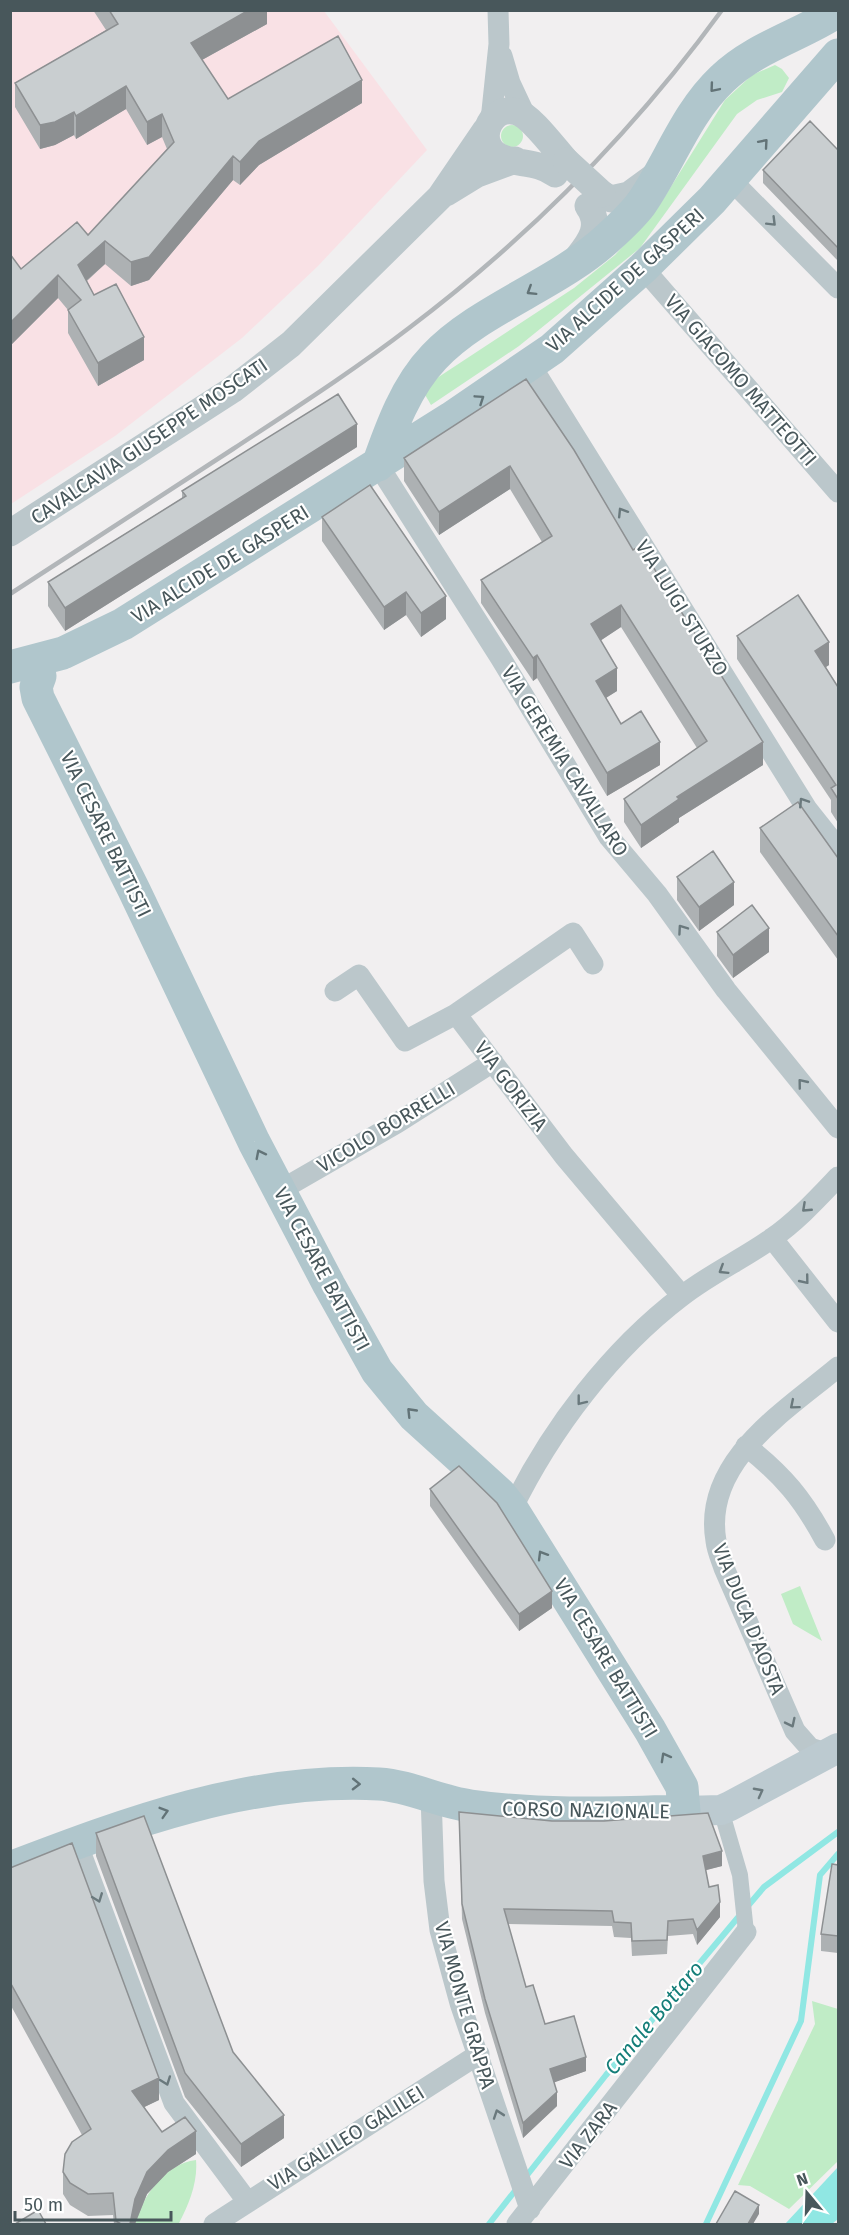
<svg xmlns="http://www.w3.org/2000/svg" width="849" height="2235" viewBox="0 0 849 2235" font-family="'Fira Sans',sans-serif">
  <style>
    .medical { fill: #f9e1e5 }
    .green { fill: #c0ecc6 }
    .water { fill: #90e7e3 }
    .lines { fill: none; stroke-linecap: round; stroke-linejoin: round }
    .stream { stroke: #90e7e3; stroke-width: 6 }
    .pedestrian { stroke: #bbc7cb; stroke-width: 16 }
    .minor { stroke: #bbc7cb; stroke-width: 21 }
    .tertiary { stroke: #bbc7cb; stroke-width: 27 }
    .secondary { stroke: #bccad0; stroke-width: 30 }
    .primary { stroke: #b0c6cc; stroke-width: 33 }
    .rail { stroke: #b2b6b9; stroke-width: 4.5 }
    .tertiary-bridge { stroke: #bbc7cb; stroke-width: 27 }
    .wall { fill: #adb1b3 }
    .shaded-wall { fill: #8d9092 }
    .building { fill: #c9ced0; stroke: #8d9092; stroke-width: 1.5 }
    .oneway { stroke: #627377 }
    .oneway2 { stroke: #6a797d }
    .oneway3 { stroke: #6b7a7e }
    .labels { text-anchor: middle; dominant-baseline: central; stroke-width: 4.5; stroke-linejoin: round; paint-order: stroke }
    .street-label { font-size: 20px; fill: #48575b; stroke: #fff }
    .water-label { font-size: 21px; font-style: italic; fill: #147e79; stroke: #fff }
  </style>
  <rect width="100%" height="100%" fill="#f1eff0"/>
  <path class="medical" d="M11 11H324L427 150 318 266 242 338 115 436 11 504Z"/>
  <path class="green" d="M775 65 782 69 789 78 782 92 757 100 737 114 640 248 519 346 431 405 424 393 437 378 574 288 615 255 657 209 725 100 752 75Z
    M501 136a11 11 0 1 1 22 0a11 11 0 1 1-22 0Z
    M800 1586 822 1641 793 1624 781 1594Z
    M812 2001 838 2009V2161L789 2209 750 2186 738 2185 815 2024Z
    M196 2160C198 2182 189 2204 179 2223L135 2224C143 2196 164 2164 196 2160Z"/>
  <path class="water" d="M838 2167V2219L832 2224H785Z"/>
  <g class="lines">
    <path class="stream" d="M747 1907 764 1887 838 1832
      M524 2179 606 2075 740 1915
      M489 2224 518 2187
      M706 2224 801 2021 820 1875 838 1854"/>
    <path class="pedestrian" d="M721 1810 740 1875 746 1932"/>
    <path class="minor" d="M502 56 510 83 525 115
      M491 120 499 44 498 10
      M731 180 838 288
      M643 268 838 492
      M530 364 807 809 838 848
      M378 465 500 657 609 837 657 894 726 990 838 1128
      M593 964 573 933 456 1014 564 1156 682 1296
      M335 991 359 975 405 1041 456 1014
      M279 1191 397 1123 493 1062
      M772 1238 838 1322
      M746 1446C783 1475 803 1499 825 1540
      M512 1509C551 1429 611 1350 682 1296 710 1274 743 1259 771 1239 796 1222 818 1198 838 1177
      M829 1754 810 1748 795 1731 724 1568C721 1559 717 1550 716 1541 702 1461 787 1410 838 1367
      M431 1796 434 1881 440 1930 460 2003 530 2209
      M77 1843 174 2103 247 2201
      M214 2224 479 2054
      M517 2224 746 1932"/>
    <path class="tertiary" d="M555 174C536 159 509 166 494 153 476 136 493 104 517 112 531 116 555 149 566 161
      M446 193 477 174 515 160
      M602 194 611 199 629 195 655 176
      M578 257C591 241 602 225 588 206
      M10 533 232 390 291 344 440 197 485 131"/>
    <path class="secondary" d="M684 1811 721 1810 730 1806 838 1748"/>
    <path class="primary" d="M378 465C391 428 406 386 434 357 479 309 559 284 609 237 620 227 632 216 641 204 669 164 685 114 722 79 755 47 800 36 838 11
      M10 667 63 653 123 624 451 418 552 349 643 268 712 200 838 55
      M10 1868C128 1823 250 1777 379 1784 411 1786 439 1802 471 1806 542 1816 612 1813 684 1811L682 1787 650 1730 512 1509 500 1494 414 1416 377 1371 329 1285 254 1142 134 890 38 698 36 687 40 676"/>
    <path class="rail" d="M10 594C85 546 159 497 233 449 292 410 353 371 409 328 528 238 634 131 722 10"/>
    <path class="tertiary-bridge" d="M566 161 602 194"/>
  </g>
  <path class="wall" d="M93 10H267V24L202 60 228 99 362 103 259 165 240 185 233 180 149 280 131 286 105 264 87 281 94 295 144 360 98 386 68 333V310L58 298 10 346V254L21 269 88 235 167 149 162 137 147 145 126 109 76 139 74 135 55 145 40 149 15 107V83L106 30Z
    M838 150V261L763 183V170Z
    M526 379 633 550 763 765 679 818V822L641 848 624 822V799L697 748 621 627 601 640 617 691 606 698 621 724 660 765 607 796 537 678 533 681 481 603V580L542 542 510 489 439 535 404 481V458Z
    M357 447 65 631 48 606V582L182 498V491Z
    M322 517 446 619 421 637 406 615 384 630 322 541Z
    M737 636 829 665 826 667 838 687V823L831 812V800L737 659Z
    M760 828 838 858V960L760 852Z
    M677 877 734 905 699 931 677 900Z
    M717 932 769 952 733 978 717 956Z
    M430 1489 552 1608 519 1631 430 1506Z
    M459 1812 722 1866 705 1870 709 1887 720 1917 697 1945 693 1934 668 1936 667 1954 632 1956 631 1938 614 1937 612 1926 508 1924 526 1987 545 2024 586 2071 554 2082 557 2106 523 2138 485 2013 462 1919Z
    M96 1833 233 2052 284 2138 241 2167 185 2097 96 1856Z
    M838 1865V1953L821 1951V1934Z
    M10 1868 159 2100 144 2107 162 2132 196 2154 168 2172 147 2194 135 2224H114L113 2215 88 2216 70 2205 63 2194V2172L82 2135 10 2004Z"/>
  <path class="shaded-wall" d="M249 10H267V24L191 66V43Z
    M362 80V103L259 165 240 185V162L259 141Z
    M126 86V109L76 139V116Z
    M74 112V135L55 145 40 149V125Z
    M162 114V137L147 145V122Z
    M233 156V180L149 280 131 286V262Z
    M105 241V264L78 288V265Z
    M58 275V298L10 346V323Z
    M144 337V360L98 386V363Z
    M357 424V447L65 631V608Z
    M510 466V489L439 535V512Z
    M406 592V615L384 630V607Z
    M446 596V619L421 637V613Z
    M621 605V627L591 647V624Z
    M829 642V665L815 674V651Z
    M537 655V678L533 681V658Z
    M617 668V691L596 704V681Z
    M660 742V765L607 796V773Z
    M763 742V765L679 818V822L641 848V825L677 797Z
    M734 882V905L699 931V907Z
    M769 928V952L733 978V955Z
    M552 1591V1608L519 1631V1614Z
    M722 1851V1866L703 1871V1856Z
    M720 1902V1917L697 1945V1930Z
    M586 2057V2071L550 2084V2069Z
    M159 2078V2100L132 2113V2091Z
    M557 2092V2106L523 2138V2123Z
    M284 2115V2138L241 2167V2144Z
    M196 2131V2154L168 2172 147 2194 135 2224H130L135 2199 147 2172 168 2150Z
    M759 2205V2214L753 2224H748Z"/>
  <path class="building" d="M109 10H249L191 43 228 99 338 36 362 80 259 141 240 162 233 156 149 257 131 262 105 241 78 265 94 295 116 284 144 337 98 363 68 310 81 300 58 275 10 323V254L21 269 77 222 88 235 174 142 162 114 147 122 126 86 76 116 74 112 55 122 40 125 15 83 118 24Z
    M810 121 838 150V248L763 170Z
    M526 379 574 450 633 550 640 546 763 742 677 797 679 799 641 825 624 799 707 741 621 605 591 624 617 668 596 681 621 724 641 711 660 742 607 773 537 655 533 658 481 580 552 536 510 466 439 512 404 458Z
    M338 394 357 424 65 608 48 582 186 496 182 491Z
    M370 485 446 596 421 613 406 592 384 607 322 517Z
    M798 595 829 642 815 651 838 687V799L831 788 836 785 737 636Z
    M798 802 838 858V936L760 828Z
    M713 851 734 882 699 907 677 877Z
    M752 905 769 928 733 955 717 932Z
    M459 1466 497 1503 552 1591 519 1614 430 1489Z
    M459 1812 552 1821H604L708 1813 722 1851 703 1856 709 1887 718 1885 720 1902 697 1930 693 1919 668 1921 667 1940 632 1941 631 1923 614 1922 612 1911 504 1909 526 1987 533 1985 545 2024 574 2016 586 2057 550 2069 557 2092 523 2123 485 1999 462 1904Z
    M144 1816 233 2052 284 2115 241 2144 185 2073 96 1833Z
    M72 1843 159 2078 132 2091 162 2132 185 2117 196 2131 168 2150 147 2172 135 2199 130 2224H121L116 2221 113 2193 88 2194 70 2183 63 2172 65 2154 72 2142 91 2129 10 1982V1868Z
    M832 1864 838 1865V1936L821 1934Z
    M735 2191 759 2205 748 2224H716Z
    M38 2210 46 2224H15Z"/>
  <defs><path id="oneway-chevron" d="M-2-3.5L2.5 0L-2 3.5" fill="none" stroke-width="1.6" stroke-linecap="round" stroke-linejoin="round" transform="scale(1.5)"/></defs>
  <g class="oneway">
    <use href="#oneway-chevron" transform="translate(714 88) rotate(130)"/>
    <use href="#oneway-chevron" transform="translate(764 143) rotate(-49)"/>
    <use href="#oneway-chevron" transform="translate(531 291) rotate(148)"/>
    <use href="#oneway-chevron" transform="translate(480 399) rotate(-34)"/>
    <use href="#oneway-chevron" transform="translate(260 1154) rotate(-117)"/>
    <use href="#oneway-chevron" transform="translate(411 1412) rotate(-134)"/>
    <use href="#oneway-chevron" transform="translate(542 1555) rotate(-121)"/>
    <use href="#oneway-chevron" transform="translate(665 1757) rotate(-119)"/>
    <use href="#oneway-chevron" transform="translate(356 1784) rotate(1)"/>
    <use href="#oneway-chevron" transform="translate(164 1812) rotate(-17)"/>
  </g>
  <g class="oneway2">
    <use href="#oneway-chevron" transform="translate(772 222) rotate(45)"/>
    <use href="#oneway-chevron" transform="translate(622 512) rotate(-122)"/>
    <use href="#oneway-chevron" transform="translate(803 802) rotate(-123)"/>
    <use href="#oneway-chevron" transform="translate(682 929) rotate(-125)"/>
    <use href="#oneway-chevron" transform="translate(802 1083) rotate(-129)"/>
    <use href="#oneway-chevron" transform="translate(806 1208) rotate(137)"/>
    <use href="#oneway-chevron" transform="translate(723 1270) rotate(148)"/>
    <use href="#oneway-chevron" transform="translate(805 1280) rotate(51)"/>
    <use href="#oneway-chevron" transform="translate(581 1401) rotate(128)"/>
    <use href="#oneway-chevron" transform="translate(794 1405) rotate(140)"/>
    <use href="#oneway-chevron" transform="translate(791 1723) rotate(64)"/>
    <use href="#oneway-chevron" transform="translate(98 1898) rotate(69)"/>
    <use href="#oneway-chevron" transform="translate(166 2081) rotate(70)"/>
    <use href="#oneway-chevron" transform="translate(498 2114) rotate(-109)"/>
  </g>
  <use class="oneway3" href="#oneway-chevron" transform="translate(759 1792) rotate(-28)"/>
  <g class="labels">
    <g class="street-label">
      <text transform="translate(625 280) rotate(-42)">VIA ALCIDE DE GASPERI</text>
      <text transform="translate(741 380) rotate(49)">VIA GIACOMO MATTEOTTI</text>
      <text transform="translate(149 441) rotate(-34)">CAVALCAVIA GIUSEPPE MOSCATI</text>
      <text transform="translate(220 564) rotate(-32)">VIA ALCIDE DE GASPERI</text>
      <text transform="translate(682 608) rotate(58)">VIA LUIGI STURZO</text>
      <text transform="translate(565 761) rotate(58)">VIA GEREMIA CAVALLARO</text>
      <text transform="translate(106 834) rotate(64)">VIA CESARE BATTISTI</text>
      <text transform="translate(511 1086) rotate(53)">VIA GORIZIA</text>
      <text transform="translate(386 1127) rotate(-31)">VICOLO BORRELLI</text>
      <text transform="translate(322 1269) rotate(62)">VIA CESARE BATTISTI</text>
      <text transform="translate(749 1619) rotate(68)">VIA DUCA D'AOSTA</text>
      <text transform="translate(606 1658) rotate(59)">VIA CESARE BATTISTI</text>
      <text transform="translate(586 1810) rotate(1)">CORSO NAZIONALE</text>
      <text transform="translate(465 2005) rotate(74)">VIA MONTE GRAPPA</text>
      <text transform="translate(588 2135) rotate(-52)">VIA ZARA</text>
      <text transform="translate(346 2138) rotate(-32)">VIA GALILEO GALILEI</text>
    </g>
    <g class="water-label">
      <text transform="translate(654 2018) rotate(-50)">Canale Bottaro</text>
    </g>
  </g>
  <rect width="849" height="2235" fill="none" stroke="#48575b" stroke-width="24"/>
  <g transform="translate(807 2193) rotate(341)" stroke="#ffffff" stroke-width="4.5" paint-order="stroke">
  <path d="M0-4.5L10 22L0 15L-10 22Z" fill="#48575b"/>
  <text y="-9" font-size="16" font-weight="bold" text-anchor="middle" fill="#48575b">N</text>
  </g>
  <path d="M15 2211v9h156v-9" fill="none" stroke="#48575b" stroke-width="3"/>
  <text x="24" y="2211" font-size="18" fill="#48575b" stroke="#ffffff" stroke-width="4.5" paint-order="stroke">50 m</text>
</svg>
